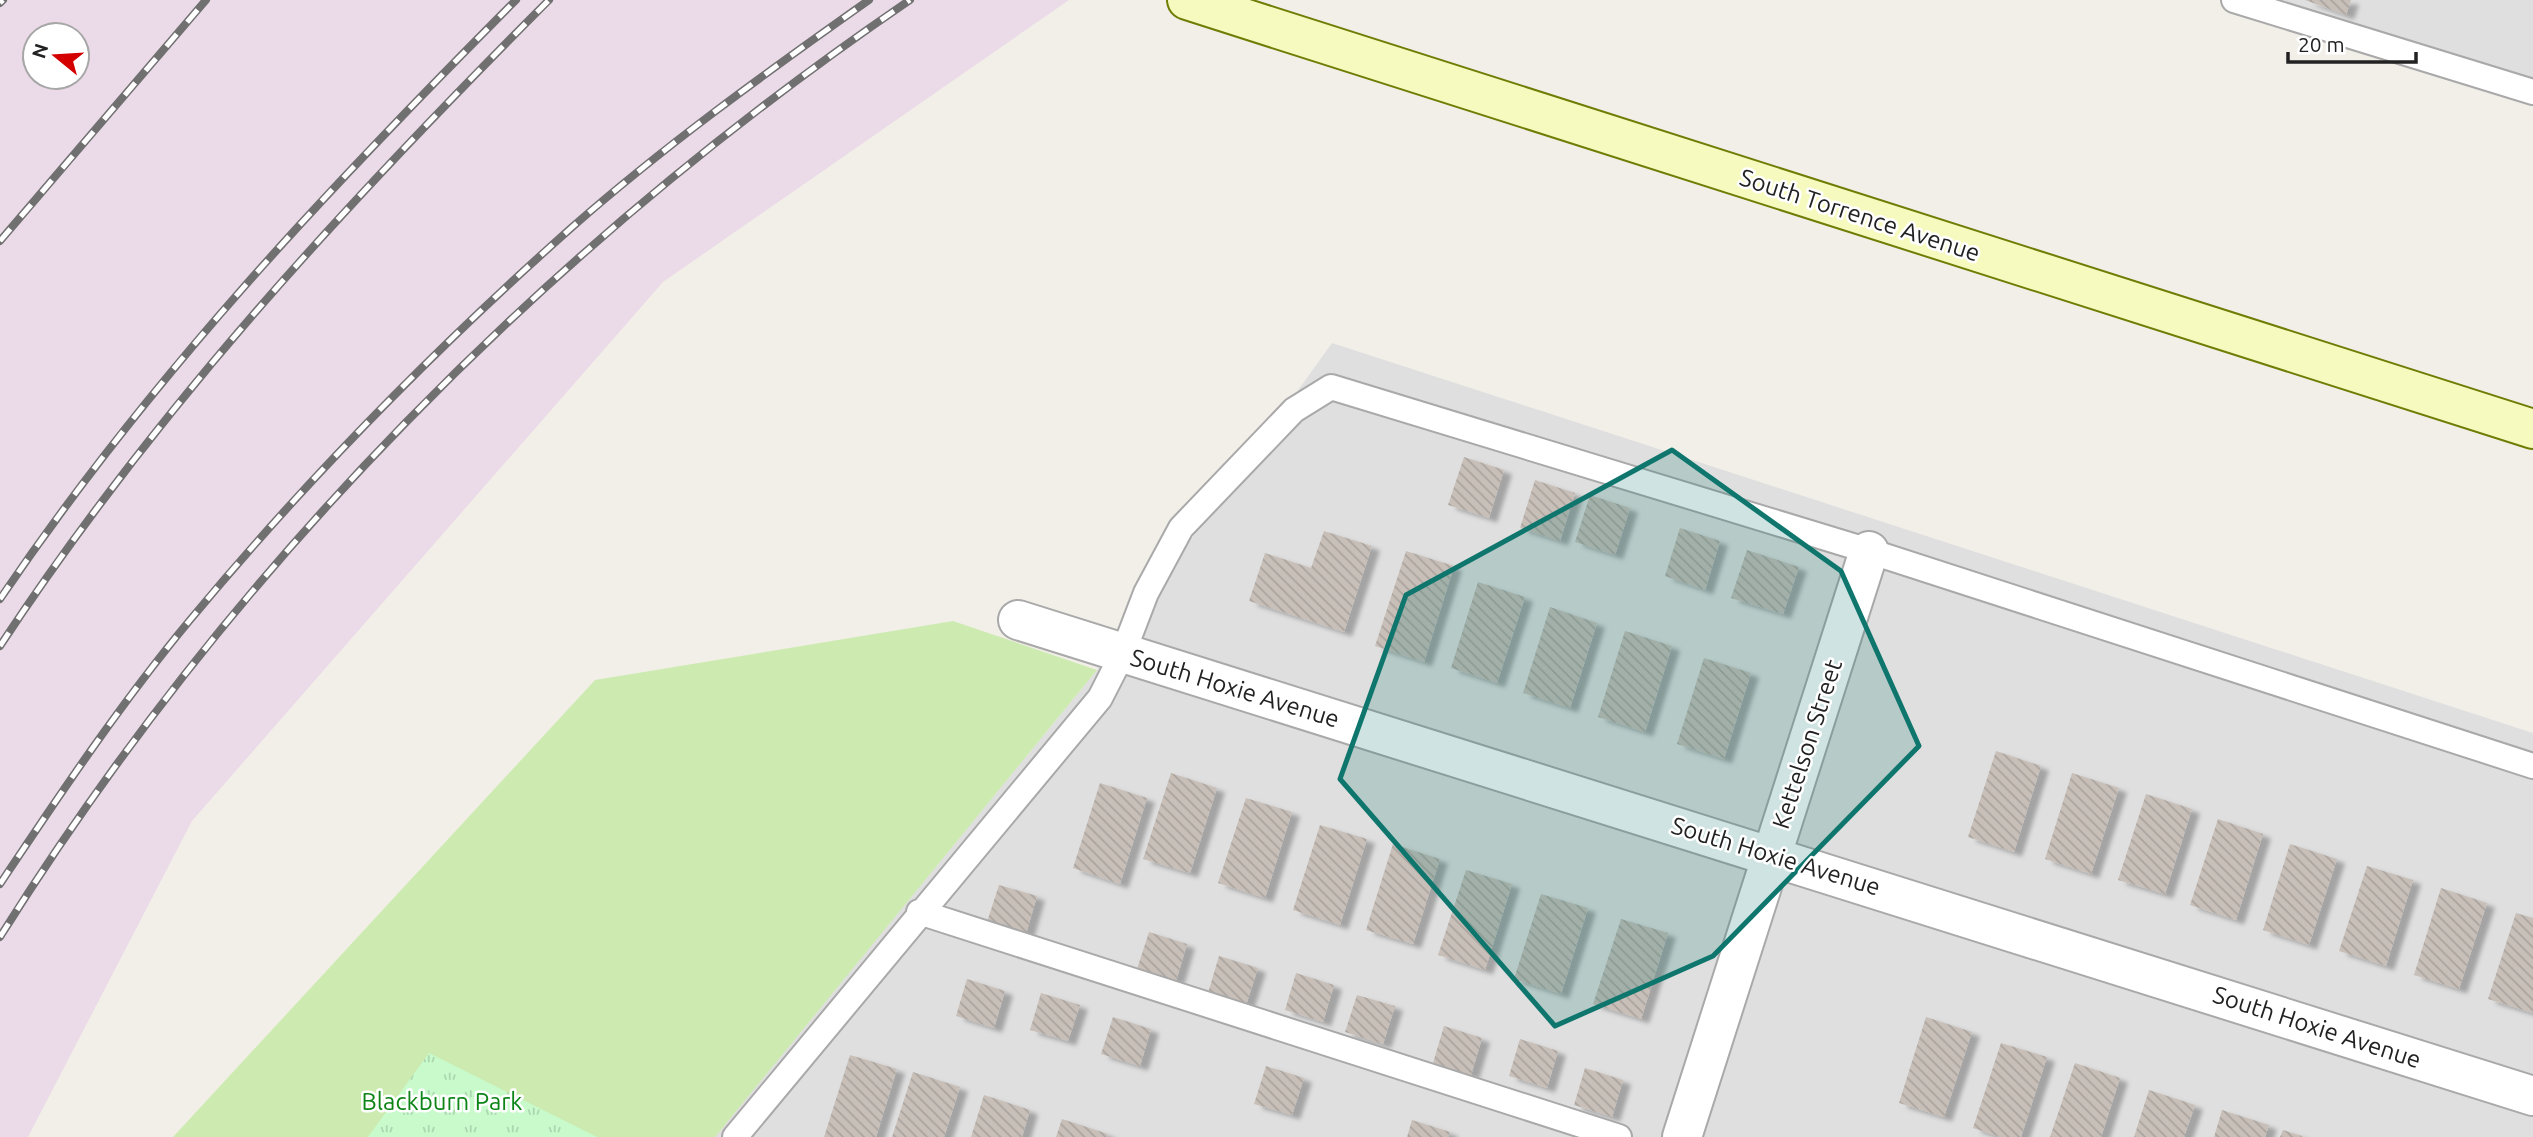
<svg xmlns="http://www.w3.org/2000/svg" width="2533" height="1137" viewBox="0 0 2533 1137" font-family="Ubuntu,sans-serif">
  <style>
    .residential { fill: #e0dfdf }
    .railway { fill: #ebdbe8; fill-rule: evenodd }
    .grass { fill: #cdebb0 }
    .park { fill: url(#park-tufts) }
    .building { fill: url(#building-back-hatch); filter: url(#shadow) }
    .lines { fill: none; stroke-linecap: round; stroke-linejoin: round }
    .service-casing { stroke: #a9a9a9; stroke-width: 28 }
    .minor-casing { stroke: #a9a9a9; stroke-width: 42 }
    .secondary-casing { stroke: #707d05; stroke-width: 42 }
    .service { stroke: #fff; stroke-width: 24 }
    .minor { stroke: #fff; stroke-width: 38 }
    .secondary { stroke: #f7fabf; stroke-width: 38 }
    .rail-casing { stroke: #707070; stroke-width: 8 }
    .rail { stroke: #fff; stroke-width: 5; stroke-dasharray: 16; stroke-linecap: butt }
    .marked { fill: #0f766e; fill-opacity: 0.2; stroke: #0f766e; stroke-width: 5; stroke-linejoin: round }
    .labels { text-anchor: middle; dominant-baseline: central; stroke-width: 5; stroke-linejoin: round; paint-order: stroke }
    .street-label { font-size: 24px; fill: #222; stroke: #fff }
    .park-label { font-size: 24px; fill: #0c8416; stroke: #fff }
  </style>
  <defs>
    <pattern id="park-tufts" width="24" height="20" patternUnits="userSpaceOnUse" patternTransform="scale(1.75)"><rect width="24" height="20" fill="#c8facc"/><path d="M3 7l-1-3M5 7V3M7 7l1-3M15 17l-1-3M17 17v-4M19 17l1-3" fill="none" stroke="#acd6af"/></pattern>
    <pattern id="building-back-hatch" width="6" height="6" patternUnits="userSpaceOnUse" patternTransform="scale(1.75)"><rect width="6" height="6" fill="#c7bfb8"/><path d="M-1 5l2 2M0 0l6 6M5-1l2 2" fill="none" stroke="#aba49e"/></pattern>
    <filter id="shadow"><feDropShadow dx="8" dy="4.5" stdDeviation="2" flood-color="#0004"/></filter>
  </defs>
  <rect width="100%" height="100%" fill="#f2efe9"/>
  <path class="residential" d="M2234 0H2533V92Z
    M1332 343 2533 733V1137H714L1097 670Z"/>
  <path class="railway" d="M0 0H1069L663 282 192 821 28 1137H0ZM35 35H77V77H35Z"/>
  <path class="grass" d="M953 621 1097 670 715 1137H173L595 680Z"/>
  <path class="park" d="M429 1053 597 1137H368Z"/>
  <path class="building" d="M2305 0H2351L2346 15Z
    M1464 457 1504 470 1489 518 1448 505Z
    M1535 480 1575 493 1560 541 1520 528Z
    M1590 495 1630 508 1615 555 1575 542Z
    M1680 528 1720 541 1705 590 1665 576Z
    M1324 531 1372 546 1344 632 1249 601 1265 553 1311 568Z
    M1747 550 1799 567 1783 614 1731 598Z
    M1406 551 1454 566 1424 662 1375 646Z
    M1478 582 1525 597 1497 683 1451 668Z
    M1550 607 1597 623 1570 708 1523 693Z
    M1625 631 1672 646 1645 732 1598 717Z
    M1704 658 1751 673 1724 759 1677 744Z
    M1996 751 2041 766 2014 852 1968 837Z
    M1171 773 1217 788 1190 873 1143 859Z
    M2072 773 2119 788 2091 874 2045 859Z
    M1100 783 1147 798 1120 884 1073 868Z
    M2146 794 2192 809 2165 894 2118 880Z
    M1246 798 1292 812 1265 898 1218 883Z
    M2218 819 2263 834 2236 920 2190 905Z
    M1320 825 1367 839 1340 925 1293 910Z
    M1393 844 1440 859 1413 944 1366 930Z
    M2290 844 2337 859 2309 945 2263 930Z
    M2367 866 2413 880 2386 966 2339 951Z
    M1466 870 1512 884 1485 970 1438 955Z
    M999 885 1037 896 1026 934 987 922Z
    M2441 888 2487 903 2459 989 2414 975Z
    M1541 894 1588 908 1561 994 1514 979Z
    M2516 913 2533 918V1013L2488 999Z
    M1621 919 1668 933 1641 1019 1593 1004Z
    M1149 932 1187 944 1176 981 1137 969Z
    M1219 956 1258 968 1246 1005 1208 993Z
    M1296 973 1334 985 1323 1022 1285 1010Z
    M967 979 1005 991 994 1028 956 1016Z
    M1041 993 1080 1005 1068 1041 1030 1030Z
    M1357 995 1395 1006 1383 1044 1345 1032Z
    M1113 1017 1151 1029 1140 1066 1101 1054Z
    M1926 1017 1972 1032 1944 1117 1899 1103Z
    M1444 1026 1482 1038 1471 1075 1433 1063Z
    M1520 1039 1558 1051 1547 1088 1509 1076Z
    M2001 1043 2047 1057 2021 1137H2000L1973 1128Z
    M850 1055 897 1069 876 1137H824Z
    M2075 1063 2120 1078 2101 1137H2050Z
    M1266 1066 1304 1078 1292 1115 1254 1104Z
    M1585 1068 1623 1080 1612 1117 1574 1105Z
    M913 1072 960 1087 944 1137H892Z
    M2149 1090 2195 1105 2184 1137H2134Z
    M984 1095 1030 1110 1022 1137H971Z
    M2222 1110 2269 1125 2265 1137H2214Z
    M1062 1119 1108 1134 1107 1137H1056Z
    M1412 1120 1450 1132 1448 1137H1407Z
    M2283 1130 2302 1136V1137H2280Z"/>
  <g class="lines">
    <defs>
      <path id="service" d="M2234 0 2533 92
        M919 912 1619 1137
        M735 1137 1100 698 1123 653 1146 593 1181 528 1294 410 1331 387 1869 551 2533 766"/>
      <path id="minor" d="M1018 620 2533 1096
        M1682 1137 1869 551"/>
      <path id="secondary" d="M1187 0 2533 429"/>
    </defs>
    <use href="#service" class="service-casing"/>
    <use href="#minor" class="minor-casing"/>
    <use href="#secondary" class="secondary-casing"/>
    <use href="#service" class="service"/>
    <use href="#minor" class="minor"/>
    <use href="#secondary" class="secondary"/>
    <defs>
      <path id="rail" d="M0 3 3 0
        M0 241 206 0
        M0 599C152 375 326 191 516 0
        M0 646C156 409 349 200 549 0
        M0 884C60 794 121 703 190 620 307 479 434 350 570 229 664 146 767 72 869 0
        M0 937C232 566 549 246 910 0"/>
    </defs>
    <use href="#rail" class="rail-casing"/>
    <use href="#rail" class="rail"/>
  </g>
  <path class="marked" d="M1672 450 1841 571 1919 746 1713 956 1555 1026 1340 779 1406 595Z"/>
  <g class="labels">
    <g class="street-label">
      <text transform="translate(1860 215) rotate(18)">South Torrence Avenue</text>
      <text transform="translate(1235 688) rotate(17)">South Hoxie Avenue</text>
      <text transform="translate(1807 744) rotate(-72)">Kettelson Street</text>
      <text transform="translate(1776 856) rotate(17)">South Hoxie Avenue</text>
      <text transform="translate(2317 1027) rotate(18)">South Hoxie Avenue</text>
    </g>
    <g class="park-label">
      <text x="442" y="1101">Blackburn Park</text>
    </g>
  </g>
  <g transform="translate(56 56) rotate(288)"><circle r="33" fill="#ffffff" stroke="#a7a7a7" stroke-width="2"/>
  <path d="M0-5L12 26L0 18L-12 26Z" fill="#d40000"/>
  <text y="-10" font-size="19" font-weight="bold" text-anchor="middle" fill="#222222">N</text>
  </g>
  <path d="M2288 52v10h128v-10" fill="none" stroke="#222222" stroke-width="3.5"/>
  <text x="2298" y="52" font-size="21" fill="#222222" stroke="#ffffff" stroke-width="5" paint-order="stroke">20 m</text>
</svg>
